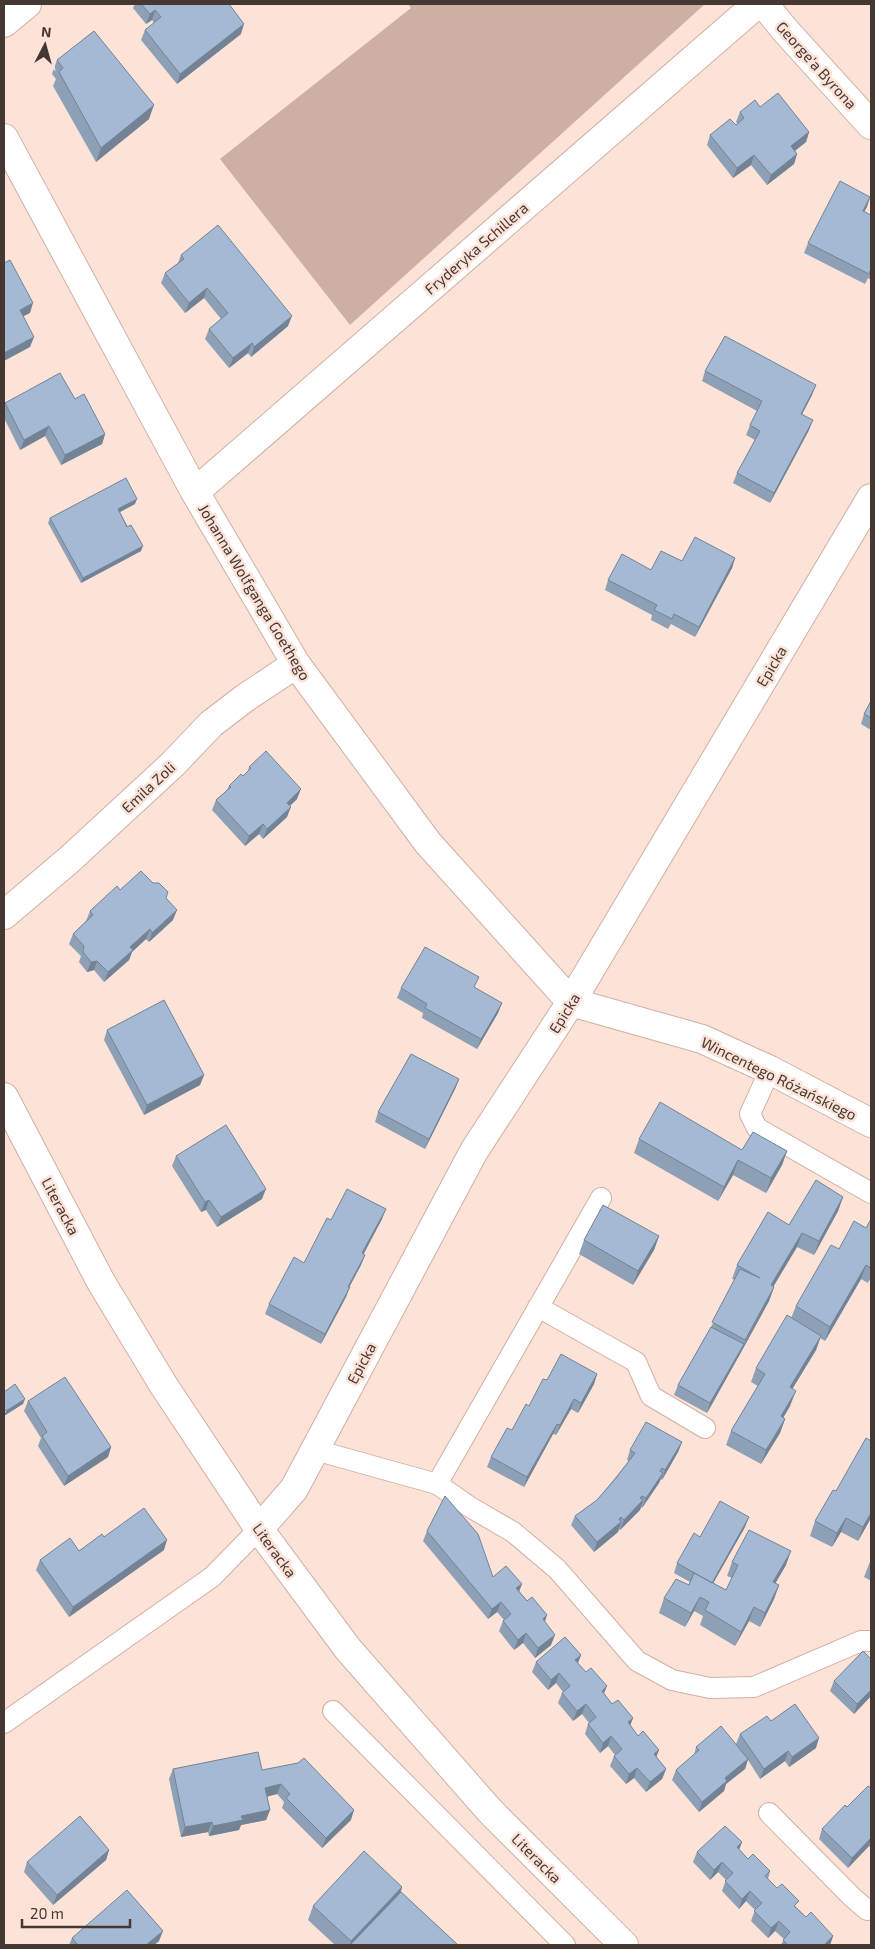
<svg xmlns="http://www.w3.org/2000/svg" width="875" height="1949" viewBox="0 0 875 1949" font-family="'Exo 2',sans-serif">
  <style>
    .green { fill: #ceafa4 }
    .lines { fill: none; stroke-linecap: round; stroke-linejoin: round }
    .lane-casing { stroke: #d0b0a5; stroke-width: 22 }
    .street-casing { stroke: #d0b0a5; stroke-width: 30 }
    .lane { stroke: #fff; stroke-width: 20 }
    .street { stroke: #fff; stroke-width: 28 }
    .wall { fill: #8da0b6 }
    .shaded-wall { fill: #738294 }
    .building { fill: #a4bad4; stroke: #738294 }
    .labels { text-anchor: middle; dominant-baseline: central; stroke-width: 5; stroke-linejoin: round; paint-order: stroke }
    .street-label { font-size: 15px; fill: #453833; stroke: #fde2d8 }
  </style>
  <rect width="100%" height="100%" fill="#fde2d8"/>
  <path class="green" d="M408 4H705L350 325 220 159 411 8Z"/>
  <g class="lines">
    <defs>
      <path id="lane" d="M770 1070 750 1114 757 1128 871 1193
        M538 1307 636 1362 651 1396 705 1428
        M315 1450 437 1484 470 1507 513 1532 557 1569 637 1661 672 1680 710 1688 754 1687 861 1641H871
        M437 1484 601 1198
        M333 1711 565 1945
        M4 1723 212 1577 259 1529
        M769 1813 852 1897 867 1910 871 1909"/>
      <path id="street" d="M764 4 784 29 871 125
        M4 23 27 4
        M4 138 195 492 296 664 428 843 571 1002 702 1039 770 1070 871 1123
        M195 492 757 4
        M4 915 70 859 173 764 211 724 245 698 296 664
        M4 1097 101 1282 164 1386 259 1529 348 1649 490 1811 624 1945
        M259 1529 294 1489 474 1151 571 1002 871 498"/>
    </defs>
    <use href="#lane" class="lane-casing"/>
    <use href="#street" class="street-casing"/>
    <use href="#lane" class="lane"/>
    <use href="#street" class="street"/>
  </g>
  <path class="wall" d="M135 4H229L241 34 177 84 141 40 145 30 154 23 152 20 146 24 133 8Z
    M57 60 149 119 96 162 53 86 56 79 52 74Z
    M760 107 809 132 806 142 795 151 797 154 794 164 767 185 751 165 733 178 707 145 710 135 738 124 736 122 740 112Z
    M870 197 864 212 871 215V280L868 278 865 284 804 253 808 243Z
    M181 255 288 326 251 357 248 353 229 368 205 339 209 329 221 319 204 298 185 313 161 283 165 273 178 263Z
    M705 371 812 395 802 414 809 430 770 503 733 483 737 473 755 440 746 435 750 425 757 411 702 381Z
    M75 399 105 434 102 444 61 465 45 436 20 450 4 418V405L5 403Z
    M135 504 120 512 141 551 81 583 48 523 50 518Z
    M735 558 732 568 695 637 671 624 668 629 651 620 652 615 605 590 608 580 651 570 682 561Z
    M871 701V730L861 724 864 714Z
    M249 767 297 799 290 806 287 817 263 839 259 834 245 846 212 810 216 800 227 790 229 786 243 776 248 771Z
    M120 890 166 898 173 920 149 942 146 939 132 952 129 960 104 982 94 970 87 972 79 962 81 956 69 944 73 934 86 921 90 911Z
    M401 988H475L502 1003 498 1013 477 1049 422 1018 423 1013 397 998Z
    M107 1030 204 1075 200 1085 144 1115 104 1040Z
    M459 1079 455 1089 425 1149 375 1122 378 1112Z
    M639 1139 742 1150 787 1151 782 1165 766 1193 733 1175 718 1201 634 1153Z
    M176 1156 262 1199 217 1227 206 1210 201 1212 172 1166Z
    M843 1197 838 1211 814 1255 797 1247 773 1286 774 1287 769 1301 740 1354 707 1413 674 1395 678 1385 711 1327 735 1280 732 1279 737 1265 789 1225Z
    M382 1219 363 1254 365 1255 361 1265 349 1287 346 1297 321 1344 265 1314 269 1304 304 1263 331 1220Z
    M871 1219V1277L868 1283 861 1279 825 1341 820 1338 816 1350 792 1389 790 1406 783 1418 785 1419 780 1433 761 1464 726 1445 731 1431 758 1386 751 1382 756 1368 791 1318 796 1306 839 1249 866 1228Z
    M659 1236 654 1250 633 1285 579 1254 584 1240Z
    M597 1374 594 1384 578 1413 571 1409 556 1435 553 1434 524 1487 487 1467 491 1457 512 1430 547 1380Z
    M28 1401 111 1447 108 1457 64 1486 38 1446 41 1438 24 1411Z
    M871 1441V1518L858 1541 841 1532 832 1547 810 1536 815 1521Z
    M682 1442 678 1452 662 1480 661 1479 659 1483 642 1508 641 1507 640 1510 620 1530 619 1529 618 1532 594 1552 571 1525 575 1516 597 1500 629 1461 627 1460 630 1450Z
    M745 1527 713 1583 726 1590 732 1578 727 1576 732 1562 786 1565 775 1583 779 1585 774 1599 760 1627 749 1621 735 1646 700 1625 703 1616 694 1611 685 1627 659 1613 664 1598 689 1585 690 1582 674 1573 677 1563 700 1537Z
    M427 1531 493 1577 522 1584 519 1591 545 1622 551 1645 535 1658 523 1643 514 1650 499 1631 503 1621 504 1620 497 1612 488 1619 423 1541Z
    M104 1537 164 1550 69 1617 36 1570 40 1560 79 1551Z
    M871 1559V1581L864 1577Z
    M581 1655 578 1663 612 1704 633 1718 630 1726 638 1736 659 1750 656 1757 666 1769 662 1779 646 1792 634 1778 626 1784 610 1766 614 1756 615 1755 608 1746 600 1753 585 1734 588 1724 589 1723 582 1714 573 1721 558 1703 562 1693 563 1692 556 1683 548 1690 532 1672 536 1662Z
    M871 1659V1696L854 1714 830 1691 834 1681Z
    M771 1721 816 1748 789 1767 785 1761 760 1779 748 1760 745 1769 726 1784 724 1791 699 1812 672 1780 676 1770 694 1755 696 1747 736 1744 740 1734Z
    M173 1769 262 1770 351 1820 322 1848 282 1808 284 1802 277 1794 267 1796 270 1810 266 1820 241 1825 239 1830 209 1836 208 1832 181 1837 169 1779Z
    M871 1787V1848L869 1846 848 1868 819 1839 822 1829Z
    M742 1842 739 1850 748 1859 770 1871 768 1879 806 1917 833 1936 830 1945H781L784 1939 775 1931 768 1938 751 1921 755 1910 746 1901 739 1909 722 1891 726 1880 718 1872 710 1880 693 1862 697 1852Z
    M109 1850 106 1860 53 1905 24 1872 27 1862Z
    M402 1887 401 1892 458 1945H335L308 1920 313 1906Z
    M72 1938 159 1941 154 1945H69Z"/>
  <path class="shaded-wall" d="M155 10 152 20 146 24 150 14Z
    M244 24 241 34 177 84 180 74Z
    M154 105 149 119 96 162 101 148Z
    M809 132 806 142 788 156 791 146Z
    M797 154 794 164 767 185 771 175Z
    M754 155 751 165 733 178 737 168Z
    M870 197 867 207 859 221 863 211Z
    M207 288 204 298 185 313 189 303Z
    M33 303 30 313 16 320 20 310Z
    M292 316 288 326 251 357 254 347Z
    M34 337 30 347 4 361V353Z
    M252 343 248 353 229 368 233 358Z
    M816 385 812 395 797 424 801 414Z
    M813 420 809 430 770 503 774 493Z
    M49 426 45 436 20 450 24 440Z
    M105 434 102 444 61 465 65 455Z
    M137 499 135 504 116 514 118 509Z
    M143 546 141 551 81 583 83 578Z
    M735 558 732 568 695 637 699 627Z
    M301 789 297 799 283 812 287 803Z
    M291 807 287 817 263 839 267 829Z
    M263 824 259 834 245 846 249 836Z
    M177 910 173 920 149 942 152 933Z
    M150 929 146 939 132 952 129 960 104 982 108 972 130 947Z
    M97 961 94 970 87 972 91 962Z
    M502 1003 498 1013 477 1049 481 1039Z
    M204 1075 200 1085 144 1115 147 1105Z
    M459 1079 455 1089 425 1149 429 1139Z
    M787 1151 782 1165 766 1193 771 1178Z
    M738 1160 733 1175 718 1201 724 1187Z
    M266 1189 262 1199 217 1227 221 1217Z
    M843 1197 838 1211 814 1255 819 1241Z
    M209 1200 206 1210 201 1212 205 1202Z
    M386 1209 382 1219 359 1263 362 1253Z
    M802 1233 797 1247 766 1299 771 1285Z
    M659 1236 654 1250 633 1285 638 1271Z
    M365 1255 361 1265 344 1297 348 1287Z
    M866 1265 861 1279 825 1341 830 1327Z
    M350 1287 346 1297 321 1344 325 1334Z
    M774 1287 769 1301 740 1354 707 1413 710 1403 744 1344Z
    M821 1336 816 1350 785 1401 790 1387Z
    M597 1374 594 1384 578 1413 581 1403Z
    M796 1391 790 1406 776 1430 781 1416Z
    M25 1399 23 1404 4 1416 6 1411Z
    M574 1399 571 1409 556 1435 560 1425Z
    M785 1419 780 1433 761 1464 766 1450Z
    M557 1424 553 1434 524 1487 527 1477Z
    M682 1442 678 1452 662 1480 665 1470Z
    M111 1447 108 1457 64 1486 68 1476Z
    M663 1473 659 1483 642 1508 646 1498Z
    M642 1496 639 1504 643 1500 640 1510 620 1530 624 1520Z
    M871 1513V1518L858 1541 863 1527Z
    M621 1517 618 1525 621 1522 618 1532 594 1552 597 1542Z
    M749 1517 745 1527 706 1596 710 1586Z
    M846 1518 841 1532 832 1547 837 1533Z
    M167 1540 164 1550 69 1617 73 1607Z
    M791 1551 786 1565 768 1596 773 1582Z
    M522 1584 518 1594 516 1588Z
    M779 1585 774 1599 760 1627 765 1613Z
    M700 1597 694 1611 685 1627 691 1613Z
    M501 1602 497 1612 488 1619 492 1609Z
    M754 1607 749 1621 735 1646 741 1632Z
    M547 1615 544 1625 543 1619Z
    M526 1633 523 1643 514 1650 518 1640Z
    M555 1635 551 1645 535 1658 538 1648Z
    M581 1655 577 1665 575 1660Z
    M559 1673 556 1683 548 1690 551 1680Z
    M607 1686 603 1696 602 1691Z
    M871 1690V1696L854 1714 857 1704Z
    M586 1704 582 1714 573 1721 577 1711Z
    M633 1718 629 1728 628 1722Z
    M611 1736 608 1746 600 1753 603 1743Z
    M819 1738 816 1748 789 1767 792 1757Z
    M659 1750 655 1760 654 1754Z
    M788 1751 785 1761 760 1779 764 1769Z
    M748 1759 745 1769 726 1784 724 1791 699 1812 702 1802 725 1778Z
    M637 1768 634 1778 626 1784 629 1774Z
    M666 1769 662 1779 646 1792 650 1782Z
    M281 1784 277 1794 262 1798 265 1788Z
    M270 1810 266 1820 241 1825 239 1830 209 1836 213 1826 241 1816Z
    M354 1810 351 1820 322 1848 326 1838Z
    M212 1822 208 1832 181 1837 185 1827Z
    M871 1838 869 1846 848 1868 852 1858Z
    M742 1842 738 1852 737 1847Z
    M109 1850 106 1860 53 1905 57 1895Z
    M722 1862 718 1872 710 1880 714 1870Z
    M402 1887 397 1902 350 1945 351 1941Z
    M750 1891 746 1901 739 1909 742 1899Z
    M779 1921 775 1931 768 1938 771 1928Z
    M163 1931 159 1941 154 1945H146Z
    M833 1936 830 1945H824Z"/>
  <path class="building" d="M141 4H229L244 24 180 74 145 30 161 17 155 10 150 14Z
    M94 31 154 105 101 148 59 72 63 68 57 60Z
    M778 93 809 132 791 146 797 154 771 175 754 155 737 168 710 135 730 119 736 125 744 118 740 112 755 100 760 107Z
    M840 181 870 197 863 211 871 215V268L869 274 808 243Z
    M218 225 292 316 254 347 252 343 233 358 209 329 228 313 207 288 189 303 165 273 184 259 181 255Z
    M10 260 33 303 20 310 34 337 4 353V263Z
    M725 336 816 385 801 414 813 420 774 493 737 473 760 431 750 425 762 401 705 371Z
    M60 373 75 399 84 394 105 434 65 455 49 426 24 440 5 403Z
    M126 478 137 499 118 509 127 527 131 525 143 546 83 578 50 518Z
    M695 537 735 558 699 627 674 614 672 619 654 610 657 605 608 580 622 554 651 570 661 551 682 561Z
    M871 701V718L864 714Z
    M266 751 301 789 287 803 291 807 267 829 263 824 249 836 216 800 231 787 229 786 241 774 243 776 251 768 249 767Z
    M141 871 153 883H159L168 892 166 898 177 910 152 933 150 929 130 947 133 950 108 972 97 961 91 962 83 952 84 946 73 934 93 915 90 911 117 886 120 890Z
    M425 947 479 977 474 987 502 1003 481 1039 425 1008 427 1004 401 988Z
    M164 1000 204 1075 147 1105 107 1030Z
    M411 1054 459 1079 429 1139 378 1112Z
    M660 1102 742 1150 753 1132 787 1151 771 1178 738 1160 724 1187 639 1139Z
    M226 1125 266 1189 221 1217 209 1200 205 1202 176 1156Z
    M816 1180 843 1197 819 1241 802 1233 771 1285 774 1287 745 1340 712 1322 740 1269 760 1278 737 1265 768 1212 789 1225Z
    M347 1189 386 1209 362 1253 365 1255 348 1287H350L325 1334 269 1304 294 1257 304 1263 327 1218 331 1220Z
    M603 1205 659 1236 638 1271 584 1240Z
    M871 1219V1268L866 1265 830 1327 796 1306 831 1245 839 1249 854 1221 866 1228Z
    M787 1315 821 1336 790 1387 796 1391 781 1416 785 1419 766 1450 731 1431 765 1374 756 1368Z
    M711 1327 744 1344 710 1403 678 1385Z
    M561 1354 597 1374 581 1403 574 1399 560 1425 557 1424 527 1477 491 1457 507 1428 512 1430 526 1404 529 1406 543 1379 547 1380Z
    M65 1377 111 1447 68 1476 42 1436 47 1432 28 1401Z
    M15 1384 25 1399 6 1411 4 1408V1392Z
    M646 1422 682 1442 665 1470 662 1468 660 1471 663 1473 646 1498 642 1496 640 1498 643 1500 624 1520 621 1517 619 1519 621 1522 597 1542 575 1516 597 1500 616 1478 635 1453 630 1450Z
    M866 1438 871 1441V1513L863 1527 846 1518 837 1533 815 1521 833 1490 836 1491Z
    M445 1496 478 1534 493 1577 506 1566 522 1584 516 1588 527 1601 532 1597 547 1615 543 1619 555 1635 538 1648 526 1633 518 1640 503 1621 511 1614 501 1602 492 1609 427 1531Z
    M720 1501 749 1517 712 1583 677 1563 694 1533 700 1537Z
    M144 1508 167 1540 73 1607 40 1560 70 1538 79 1551 102 1534 104 1537Z
    M749 1530 791 1551 773 1582 779 1585 765 1613 754 1607 741 1632 705 1610 709 1602 700 1597 691 1613 664 1598 676 1579 689 1585 694 1573 726 1590 738 1565 732 1562Z
    M565 1637 581 1655 575 1660 586 1672 591 1668 607 1686 602 1691 612 1704 618 1700 633 1718 628 1722 638 1736 643 1731 659 1750 654 1754 666 1769 650 1782 637 1768 629 1774 614 1756 622 1749 611 1736 603 1743 588 1724 596 1717 586 1704 577 1711 562 1693 570 1686 559 1673 551 1680 536 1662Z
    M863 1651 871 1659V1690L857 1704 834 1681Z
    M795 1704 819 1738 792 1757 788 1751 764 1769 740 1734 767 1716 771 1721Z
    M721 1726 748 1759 725 1778 727 1781 702 1802 676 1770 699 1750 696 1747Z
    M258 1752 262 1770 298 1763 304 1758 354 1810 326 1838 286 1798 290 1794 281 1784 265 1788 270 1810 241 1816 243 1820 213 1826 212 1822 185 1827 173 1769Z
    M868 1786 871 1788V1787V1838L852 1858 822 1829 845 1805 847 1807Z
    M80 1816 109 1850 57 1895 27 1862Z
    M725 1826 742 1842 737 1847 748 1859 753 1854 770 1871 765 1876 777 1888 782 1884 799 1901 794 1906 806 1917 811 1912 833 1936 824 1945H788L783 1940 790 1932 779 1921 771 1928 754 1911 762 1903 750 1891 742 1899 725 1881 733 1873 722 1862 714 1870 697 1852Z
    M364 1851 402 1887 351 1941 313 1906Z
    M127 1890 163 1931 146 1945H78L72 1938Z
    M401 1892 458 1945H350Z"/>
  <g class="labels">
    <g class="street-label">
      <text transform="translate(817 65) rotate(48)">George'a Byrona</text>
      <text transform="translate(476 248) rotate(-41)">Fryderyka Schillera</text>
      <text transform="translate(255 592) rotate(59)">Johanna Wolfganga Goethego</text>
      <text transform="translate(771 666) rotate(-59)">Epicka</text>
      <text transform="translate(148 787) rotate(-43)">Emila Zoli</text>
      <text transform="translate(564 1013) rotate(-58)">Epicka</text>
      <text transform="translate(779 1078) rotate(26)">Wincentego Różańskiego</text>
      <text transform="translate(61 1206) rotate(62)">Literacka</text>
      <text transform="translate(361 1363) rotate(-62)">Epicka</text>
      <text transform="translate(275 1550) rotate(54)">Literacka</text>
      <text transform="translate(537 1858) rotate(45)">Literacka</text>
    </g>
  </g>
  <rect width="875" height="1949" fill="none" stroke="#453833" stroke-width="10"/>
  <g transform="translate(45 45) rotate(6)" stroke="#fde2d8" stroke-width="4" paint-order="stroke">
  <path d="M0-4L9 19L0 12L-9 19Z" fill="#453833"/>
  <text y="-8" font-size="14" font-weight="bold" text-anchor="middle" fill="#453833">N</text>
  </g>
  <path d="M22 1919v8h108v-8" fill="none" stroke="#453833" stroke-width="2.5"/>
  <text x="30" y="1919" font-size="15" fill="#453833" stroke="#fde2d8" stroke-width="4" paint-order="stroke">20 m</text>
</svg>
